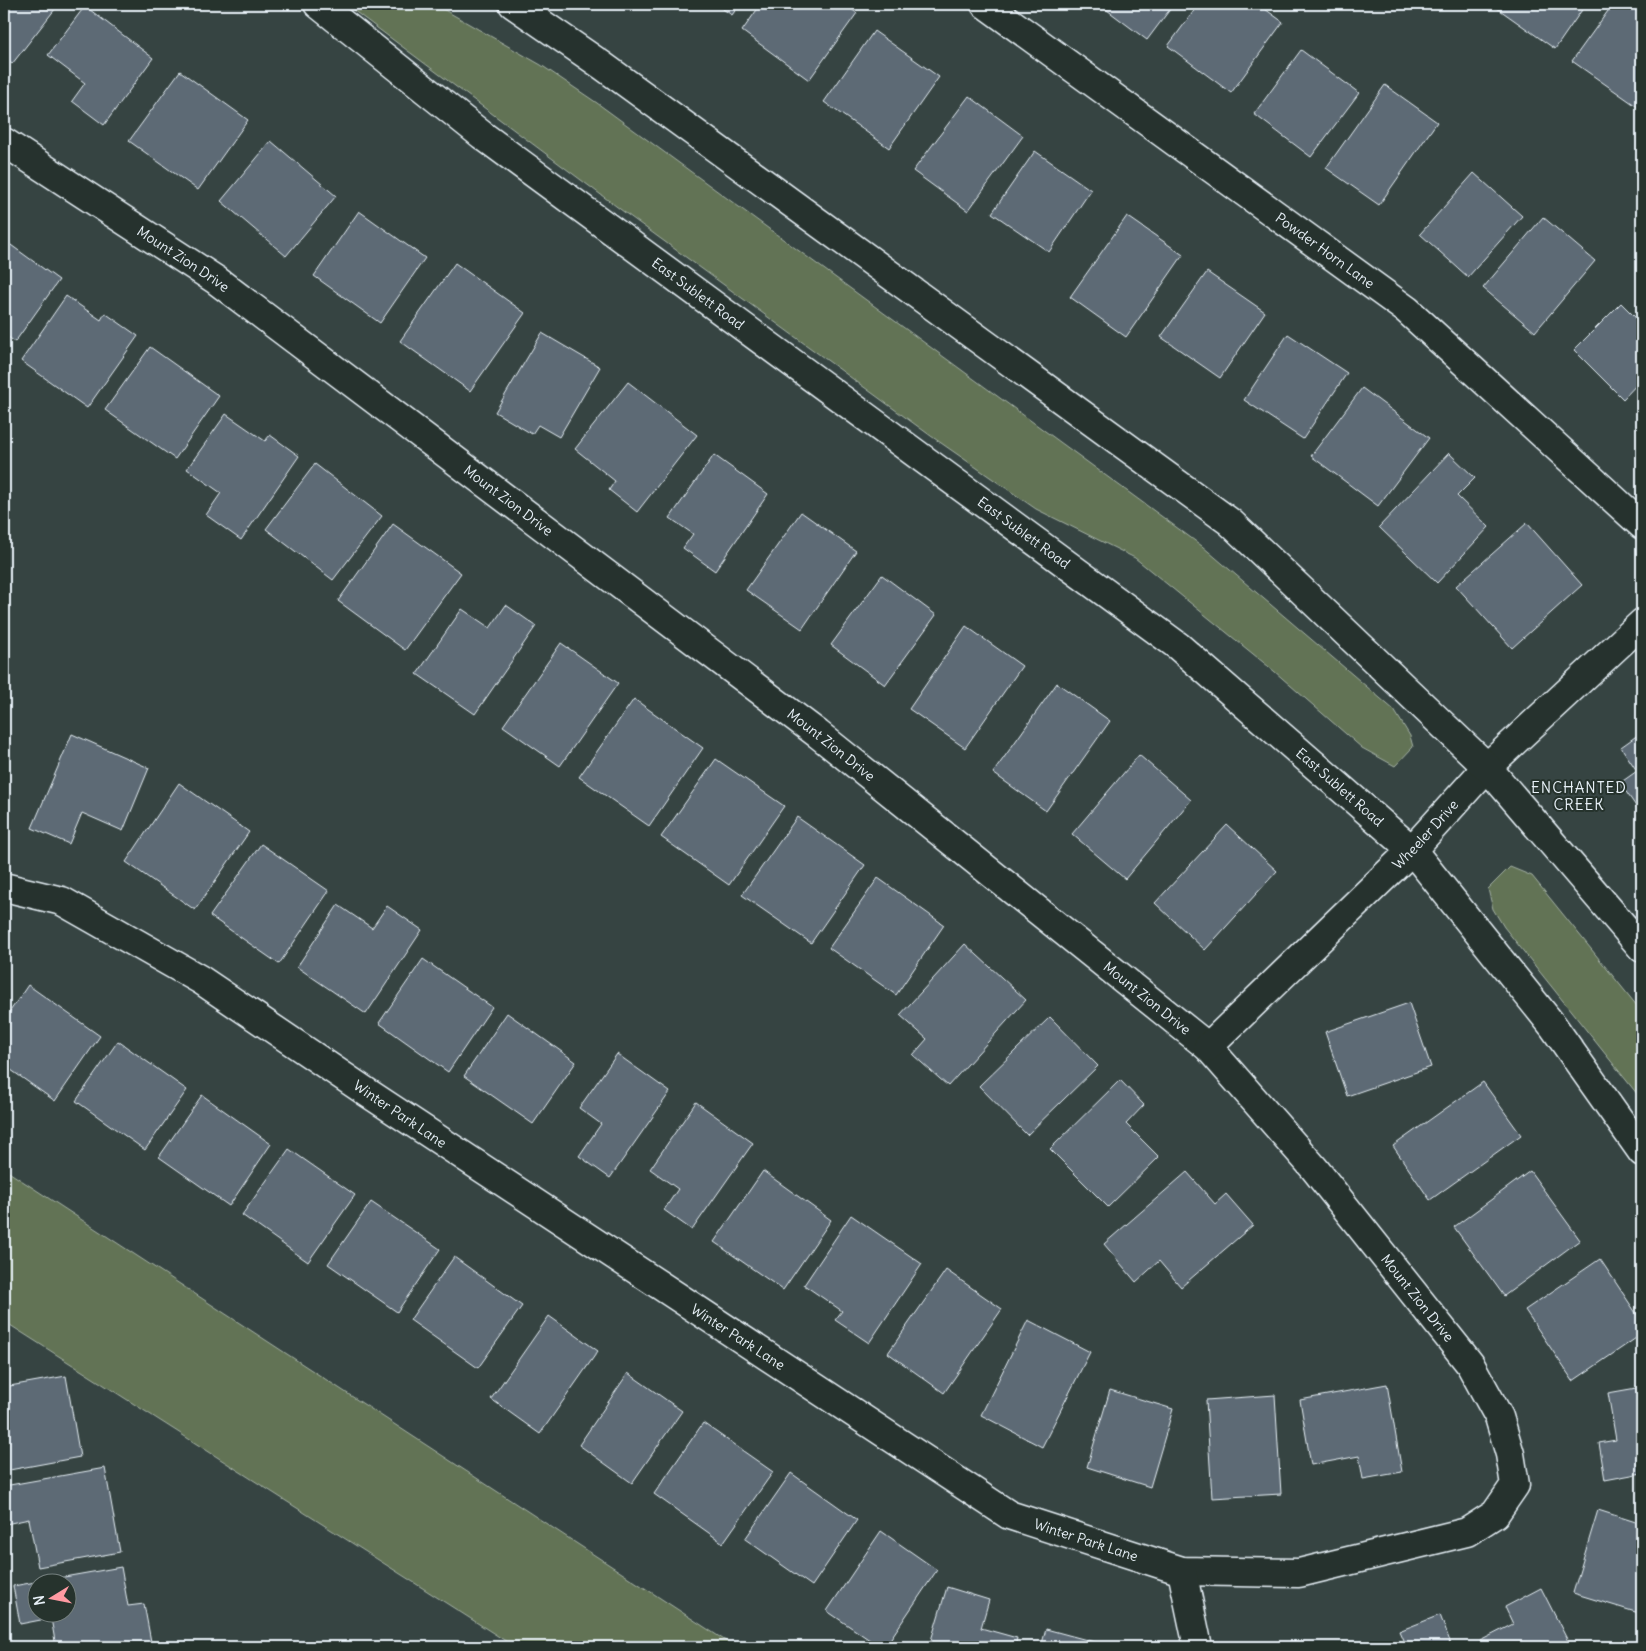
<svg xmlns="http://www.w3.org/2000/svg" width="1646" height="1651" viewBox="0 0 1646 1651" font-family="Delius,sans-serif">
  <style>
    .green { fill: #627355; stroke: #a5b2a6 }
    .building { fill: #5d6a74; stroke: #e8f1f8; fill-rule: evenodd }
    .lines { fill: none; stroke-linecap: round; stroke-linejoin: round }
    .minor-casing { stroke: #e8f1f8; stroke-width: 31 }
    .major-casing { stroke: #e8f1f8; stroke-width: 31 }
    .minor { stroke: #26332d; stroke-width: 28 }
    .major { stroke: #26332d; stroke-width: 28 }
    .labels { text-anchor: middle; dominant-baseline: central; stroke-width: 4; stroke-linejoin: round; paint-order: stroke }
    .street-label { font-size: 14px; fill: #e8f1f8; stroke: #26332d }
    .neighbourhood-label { font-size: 15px; letter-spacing: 1px; fill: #e8f1f8; stroke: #26332d }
  </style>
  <rect width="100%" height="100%" fill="#364442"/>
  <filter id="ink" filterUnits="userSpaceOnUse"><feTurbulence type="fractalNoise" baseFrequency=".02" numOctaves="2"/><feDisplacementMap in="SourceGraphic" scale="10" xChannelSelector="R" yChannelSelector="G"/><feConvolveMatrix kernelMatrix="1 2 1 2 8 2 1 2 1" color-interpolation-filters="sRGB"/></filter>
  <g filter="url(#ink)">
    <path class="green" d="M345 4H434L541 65 597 103 1202 546 1394 710 1410 736 1413 747 1395 766 1362 748 1274 671 1135 558 1036 509 931 436 624 212Z
      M1510 867 1532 876 1642 1012V1100L1504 927 1493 909 1488 889Z
      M4 1169 735 1647H515L10 1325 4 1326Z"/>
    <path class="building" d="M4 4H59L12 64 4 58Z
      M715 4H740L732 15Z
      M761 4H843L857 13 809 80 742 31Z
      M1099 4H1174L1147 40Z
      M1199 4H1258L1283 22 1231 93 1168 46Z
      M1500 4H1586L1555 49 1497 8Z
      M1613 4H1642V110L1572 61Z
      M85 6 153 58 104 125 72 101 85 83 48 55Z
      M874 31 939 77 889 148 824 102Z
      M1301 50 1359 93 1311 157 1254 114Z
      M180 71 248 120 198 190 129 141Z
      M1385 85 1437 122 1379 205 1326 168Z
      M969 96 1023 136 968 211 913 171Z
      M271 141 336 196 286 256 221 201Z
      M1035 151 1091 190 1049 252 992 213Z
      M1474 173 1522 216 1468 277 1420 234Z
      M359 211 425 258 380 323 314 276Z
      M1127 216 1183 255 1126 337 1070 297Z
      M1543 217 1595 261 1535 332 1483 288Z
      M4 240 59 280 15 342 4 334Z
      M455 263 525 313 470 391 400 341Z
      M1207 272 1265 312 1220 378 1161 337Z
      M66 296 101 320 105 313 138 336 87 408 21 361Z
      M1621 303 1642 324V379L1623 399 1574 350Z
      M542 333 600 367 559 437 538 425 532 434 495 412Z
      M1288 334 1347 373 1303 439 1244 400Z
      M150 347 219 396 175 459 105 410Z
      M628 382 697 435 637 512 609 490 615 481 575 449Z
      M1362 388 1429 438 1378 506 1311 456Z
      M226 414 265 441 270 435 299 456 241 540 206 515 221 493 187 469Z
      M1449 453 1475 478 1457 496 1489 527 1437 583 1379 527Z
      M714 455 768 494 715 571 683 548 693 534 670 518Z
      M315 464 382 516 333 580 266 529Z
      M801 512 856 551 802 629 746 590Z
      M1527 523 1582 585 1512 648 1456 586Z
      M393 524 461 573 405 650 338 601Z
      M882 575 936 615 885 685 831 645Z
      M506 605 536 626 475 714 417 674 462 609 490 628Z
      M966 626 1022 666 965 748 909 709Z
      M561 643 618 683 560 766 503 726Z
      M1057 683 1110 721 1046 811 993 773Z
      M634 699 703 748 649 826 579 777Z
      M1642 732V815L1620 783 1637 771 1621 747Z
      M72 734 149 768 123 831 82 813 69 844 32 828Z
      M4 737 6 738 4 768Z
      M1139 755 1191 800 1125 879 1072 834Z
      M716 759 784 806 729 885 661 837Z
      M179 783 249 832 195 910 126 862Z
      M797 817 865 865 811 943 742 895Z
      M1227 825 1277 871 1205 950 1155 903Z
      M261 844 329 891 279 964 210 916Z
      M878 878 944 925 896 995 829 948Z
      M338 905 372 928 387 906 422 930 366 1014 297 967Z
      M965 944 1026 1000 948 1086 913 1055 927 1039 900 1015Z
      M423 959 492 1007 448 1072 379 1023Z
      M28 985 100 1036 55 1101 4 1065V1020Z
      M1409 1003 1431 1067 1347 1096 1325 1032Z
      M507 1013 576 1062 533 1124 464 1076Z
      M1050 1017 1098 1066 1027 1135 979 1086Z
      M118 1041 187 1090 145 1150 76 1101Z
      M617 1054 670 1092 610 1178 579 1156 601 1124 579 1108Z
      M1120 1080 1144 1105 1126 1124 1159 1157 1108 1207 1050 1149Z
      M1483 1082 1521 1135 1430 1200 1393 1146Z
      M202 1095 271 1144 229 1206 159 1157Z
      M696 1102 753 1143 692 1230 664 1210 678 1189 650 1169Z
      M289 1149 355 1195 308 1262 242 1215Z
      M763 1171 831 1220 783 1290 714 1242Z
      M1530 1171 1580 1240 1504 1296 1454 1227Z
      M1187 1172 1215 1204 1226 1194 1253 1225 1181 1287 1159 1261 1136 1282 1104 1244Z
      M371 1202 440 1249 397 1312 328 1264Z
      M851 1215 922 1264 869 1343 835 1320 842 1311 804 1285Z
      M454 1257 522 1306 478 1368 410 1320Z
      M1600 1259 1642 1322V1334L1573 1381 1525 1310Z
      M946 1270 1002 1309 944 1393 888 1353Z
      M549 1316 598 1351 540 1434 491 1399Z
      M1028 1320 1090 1352 1042 1447 981 1415Z
      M628 1373 682 1411 632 1483 579 1445Z
      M66 1376 80 1457 4 1471V1387Z
      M1387 1384 1402 1472 1363 1479 1359 1456 1311 1465 1300 1400Z
      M1642 1387V1473L1605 1480 1599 1443 1616 1440 1608 1393Z
      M1110 1390 1173 1409 1150 1487 1087 1467Z
      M1275 1395 1281 1494 1212 1498 1206 1400Z
      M703 1423 773 1472 723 1543 654 1494Z
      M105 1468 120 1552 38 1567 29 1519 6 1524 4 1513V1486Z
      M791 1473 857 1520 812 1586 745 1539Z
      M1598 1510 1642 1524V1614L1573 1593Z
      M881 1531 937 1570 885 1647H880L827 1611Z
      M121 1567 128 1606 144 1604 152 1647H56L51 1618 20 1624 13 1586ZM38 1584H68V1614H38Z
      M947 1587 989 1600 981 1628 1017 1638 1015 1647H929Z
      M1541 1588 1571 1647H1483L1480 1641 1513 1624 1505 1607Z
      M1440 1615 1452 1647H1406L1399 1631Z
      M1046 1629 1113 1647H1041Z"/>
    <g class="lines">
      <defs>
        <g id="minor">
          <path id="s1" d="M985 4 1407 310 1642 525"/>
          <path id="s2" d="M4 142 216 280 818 734 1208 1047 1314 1168 1470 1364 1499 1417 1510 1454 1515 1485 1495 1514 1467 1532 1299 1573 1182 1571 1009 1515 368 1093 201 980 62 901 4 887"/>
          <path id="s3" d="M1208 1047 1412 850 1487 767 1642 623"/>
          <path d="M1182 1571 1198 1647"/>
        </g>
        <g id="major">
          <path id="s4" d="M318 4 482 135 1178 646 1412 850 1553 1026 1642 1152"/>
          <path d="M513 4 603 66 1230 522 1487 767 1642 948"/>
        </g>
      </defs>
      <use href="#minor" class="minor-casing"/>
      <use href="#major" class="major-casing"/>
      <use href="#minor" class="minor"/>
      <use href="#major" class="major"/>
    </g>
  </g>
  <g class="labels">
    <g class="street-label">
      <text stroke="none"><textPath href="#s1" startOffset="420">Powder Horn Lane</textPath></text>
      <text stroke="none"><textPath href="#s2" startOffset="214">Mount Zion Drive</textPath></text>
      <text stroke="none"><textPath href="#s4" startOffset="478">East Sublett Road</textPath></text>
      <text stroke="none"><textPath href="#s2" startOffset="619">Mount Zion Drive</textPath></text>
      <text stroke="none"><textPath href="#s4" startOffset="882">East Sublett Road</textPath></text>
      <text stroke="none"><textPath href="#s2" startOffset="1024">Mount Zion Drive</textPath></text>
      <text stroke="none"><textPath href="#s4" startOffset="1288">East Sublett Road</textPath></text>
      <text stroke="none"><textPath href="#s3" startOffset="304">Wheeler Drive</textPath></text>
      <text stroke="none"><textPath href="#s2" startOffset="1429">Mount Zion Drive</textPath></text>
      <text transform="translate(400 1114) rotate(34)">Winter Park Lane</text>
      <text stroke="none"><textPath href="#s2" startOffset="1834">Mount Zion Drive</textPath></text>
      <text transform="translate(738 1337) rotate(33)">Winter Park Lane</text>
      <text transform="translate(1086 1540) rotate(18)">Winter Park Lane</text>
    </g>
    <g class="neighbourhood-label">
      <text x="1579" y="787">ENCHANTED<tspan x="1579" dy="17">CREEK</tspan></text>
    </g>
  </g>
  <rect width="1646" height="1651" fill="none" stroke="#26332d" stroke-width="20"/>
  <rect x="10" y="10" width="1626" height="1631" fill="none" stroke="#e8f1f8" stroke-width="2" filter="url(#ink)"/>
  <g transform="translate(52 1598) rotate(260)"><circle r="24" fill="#26332d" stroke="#747f7e"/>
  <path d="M0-4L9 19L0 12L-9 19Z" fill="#ff9aa2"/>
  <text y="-8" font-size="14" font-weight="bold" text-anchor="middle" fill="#e8f1f8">N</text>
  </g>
</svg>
